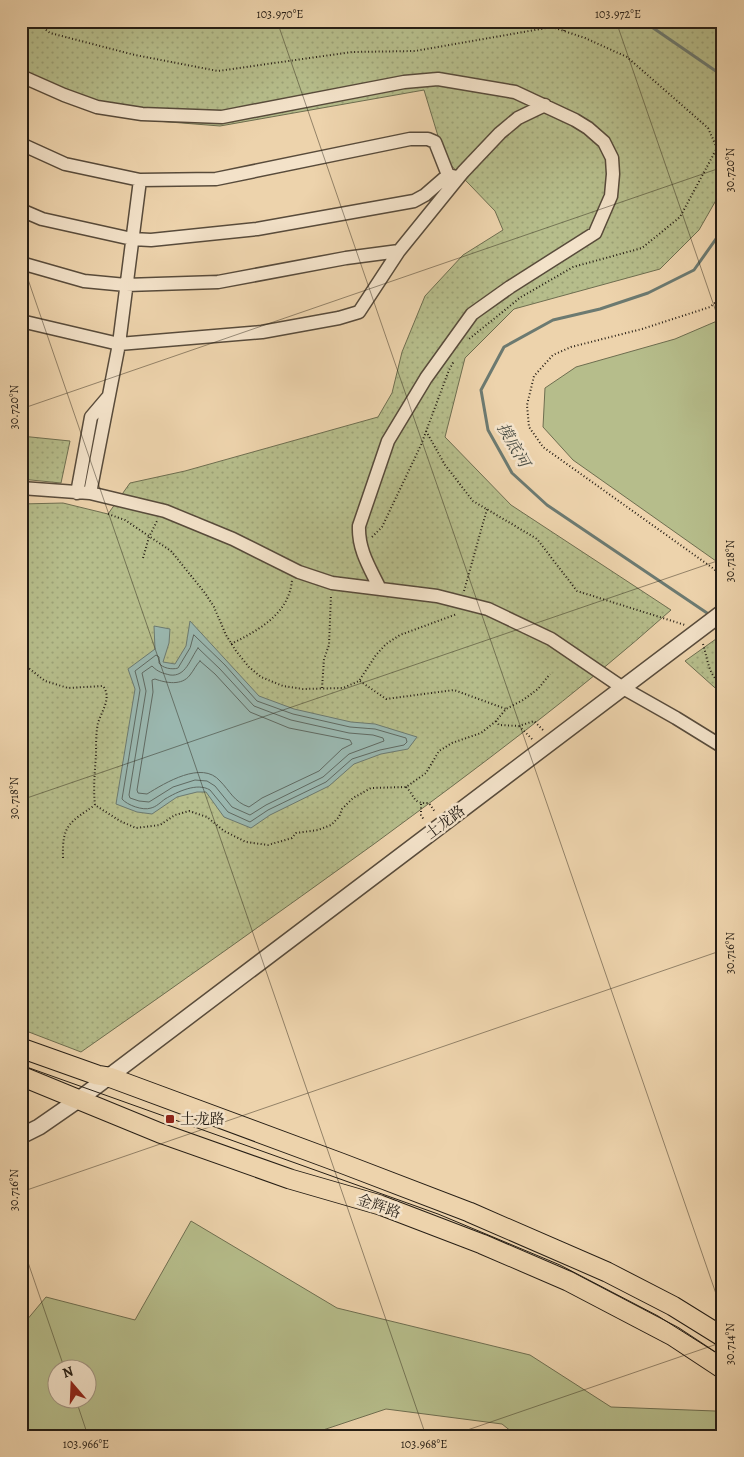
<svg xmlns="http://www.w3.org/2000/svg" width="744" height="1457" viewBox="0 0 744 1457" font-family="Alegreya,'Noto Serif SC',serif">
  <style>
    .green { fill: #b6bd8b; stroke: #6e6e50; fill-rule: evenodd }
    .park { fill: url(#park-dots); stroke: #6e6e50 }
    .water { fill: #9ab7af; stroke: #6c7a71 }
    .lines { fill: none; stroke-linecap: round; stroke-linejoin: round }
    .shore { stroke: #606a62; stroke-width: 1 }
    .stream { stroke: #6c7a71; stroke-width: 3 }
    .minor-casing { stroke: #584b3b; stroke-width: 15 }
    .tertiary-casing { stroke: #584b3b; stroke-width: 18 }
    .primary-casing { stroke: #261e15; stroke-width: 21 }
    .path { stroke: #261e15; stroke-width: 2; stroke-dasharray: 1 2.5; stroke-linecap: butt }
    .minor { stroke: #f3e2c9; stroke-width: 12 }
    .tertiary { stroke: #f3e2c9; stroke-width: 15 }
    .primary { stroke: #edd3ac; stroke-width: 19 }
    .tram { stroke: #261e15; stroke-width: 1 }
    .ticks { fill: none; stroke: #261e15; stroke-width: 1; stroke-opacity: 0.45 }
    .poi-dot { fill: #8f2418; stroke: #f3e2c9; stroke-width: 2 }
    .labels { text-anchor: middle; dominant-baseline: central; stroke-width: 5; stroke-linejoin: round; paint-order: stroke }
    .street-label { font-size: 15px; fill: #261e15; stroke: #f3e2c9 }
    .poi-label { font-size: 15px; fill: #261e15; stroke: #f3e2c9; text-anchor: start }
    .water-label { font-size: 16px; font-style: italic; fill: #494c43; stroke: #f3e2c9 }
    .neatline { fill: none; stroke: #261e15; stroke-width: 2 }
    .ticks-label { font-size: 12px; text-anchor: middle; fill: #261e15 }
  </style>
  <defs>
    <pattern id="park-dots" width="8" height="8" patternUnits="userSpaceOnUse" patternTransform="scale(1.25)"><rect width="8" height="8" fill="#b6bd8b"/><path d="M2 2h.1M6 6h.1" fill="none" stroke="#9ca277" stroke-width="1.8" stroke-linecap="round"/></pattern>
  </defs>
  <rect width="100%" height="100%" fill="#edd3ac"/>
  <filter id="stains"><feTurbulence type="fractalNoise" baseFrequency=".004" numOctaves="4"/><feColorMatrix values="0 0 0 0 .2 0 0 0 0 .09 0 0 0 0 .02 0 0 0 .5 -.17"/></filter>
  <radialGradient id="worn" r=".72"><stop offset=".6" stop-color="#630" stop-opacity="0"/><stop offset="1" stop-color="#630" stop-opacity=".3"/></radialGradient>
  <path class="green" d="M723 316V566L573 460 543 427 545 388 576 367 675 339 717 321Z
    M191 1221 337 1308 530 1355 611 1407 715 1411 723 1417V1436H517L502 1424 386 1409 305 1436H21V1327L46 1297 135 1320ZM58 1370H88V1400H58Z"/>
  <path class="park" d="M21 21H723V188L699 230 660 269 514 309 465 358 445 437 511 505 671 610C577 694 476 769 374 844 277 914 180 983 81 1052L21 1029V504L63 503 108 514 130 483 185 471 378 417 392 393 402 352 425 296 463 255 503 230 495 211 445 159 424 90 220 126 144 120 95 113 21 81Z
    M21 436 70 441 61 483 21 479Z
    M723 634V695L685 661Z"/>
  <path class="water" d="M190 621 259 696 294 709 351 722 375 724 417 737 408 749 381 754 354 764 329 786 270 815 251 828 224 817 206 792H197L177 797 152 814 137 812 116 804 135 689 128 669 155 649 154 626 170 629 169 643 163 662 175 664 186 646Z"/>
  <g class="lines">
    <path class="shore" d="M194 635 225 665 257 701 293 714 350 727 375 729 406 738 407 742 404 745 380 750 352 759 326 782 268 810 250 822 228 812 210 790C197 782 177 792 165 799 161 802 156 807 151 808 143 811 127 805 122 799L140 690 135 671 156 655 159 657V663C162 668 172 670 178 668L190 648Z
      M198 648 220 669 254 706 291 720 349 733 373 735 383 738 384 741 349 754 323 777 266 805 250 815 232 807 215 786 207 781 195 780 173 787 149 802 139 801 130 798 129 795 146 691 142 673 152 666C158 672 162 673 170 675 186 677 190 659 198 648Z
      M200 661 215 674 250 712 289 728 350 740 352 744 342 749 319 771 262 798 249 807C234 802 230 791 220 781 202 760 165 783 147 794L138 793 137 790 153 692 152 680 155 679C166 683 182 686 190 675 194 670 196 665 200 661Z"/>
    <path class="stream" d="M643 21 723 76
      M710 615 547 505 512 473 488 430 481 390 504 347 553 320 600 309 648 293 694 270 723 229"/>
    <defs>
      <path id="minor" d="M21 76 64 95 97 107 142 114 222 117 404 82 438 79 515 92 575 120 588 128 604 142 612 158 613 174 611 196 595 233 510 287 472 314 426 378 388 441 359 526C358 550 370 568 380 589
        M21 144 65 164 140 180 216 179 410 139H428L435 142 448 175
        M21 210 42 219 132 239 151 240 257 229 414 201 425 195 448 175 457 177
        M21 263 84 281 126 285 218 282 346 258 399 251
        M21 321 119 344 262 332 339 318 359 312 399 251 463 172 500 133 518 118 545 105
        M21 488 90 493 165 511 233 539 299 572 332 583 437 596 488 609 551 639 623 688 676 718 723 747
        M77 493 91 417 108 397
        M90 493 119 344 140 180"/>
      <path id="tertiary" d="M21 1136 39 1127 78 1100 723 612"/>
      <path id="primary" d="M21 1048 97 1075 109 1077 341 1163 469 1212 607 1272 673 1306 723 1337
        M21 1076 160 1133 290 1179 380 1205 482 1244 568 1281 673 1336 723 1369"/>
    </defs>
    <use href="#minor" class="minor-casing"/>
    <use href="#tertiary" class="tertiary-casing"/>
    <use href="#primary" class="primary-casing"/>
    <path class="path" d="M35 21 50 33 135 55 218 71 352 52 415 51 552 27 585 38 627 57 708 128 717 148 680 217 642 248 573 267 521 297 469 339
      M720 21 723 24
      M564 31 567 21
      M723 296 710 307 642 329 571 347 553 355 534 376 527 405 529 427 543 447 714 569 723 577
      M426 431 445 465 473 501 537 539 577 591 685 625
      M108 514 125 520 171 551 205 593 214 607 226 635 236 651 249 667 261 677 283 686 303 689 343 688 359 681 376 655 386 644 400 635 457 614
      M372 537 382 527 421 445 449 370 454 361
      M143 558 149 537 157 521
      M464 591 487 509
      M231 644C259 630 289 614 292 580
      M703 644C708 660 708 676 723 685
      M21 662 45 681 68 688 103 686C112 698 102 710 98 723 96 732 96 744 96 754 95 771 93 788 95 805L120 821 136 828 160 825 175 815 189 811 207 817 224 831 246 842 268 845 292 838 296 833 318 830 331 825 339 817 342 809 353 798 371 788 406 787 426 773 439 751 452 743 481 733 496 721 506 709 523 700 538 689 550 674
      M360 681 386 699 454 690 506 709
      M322 688 324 659 329 645 331 595
      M496 721 499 725 519 726 534 721 544 731
      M519 726 533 740
      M406 787C416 797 412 804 429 803L435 812
      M421 804V815L424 820
      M63 858C62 825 69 823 95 805"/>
    <use href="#minor" class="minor"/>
    <use href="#tertiary" class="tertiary"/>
    <use href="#primary" class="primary"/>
    <path class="tram" d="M21 1065 438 1214 560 1265 658 1316 723 1357"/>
  </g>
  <path class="ticks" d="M277 21 723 1314M616 21 723 332M21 259 426 1436M21 409 723 167M21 800 723 559M21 1192 723 950M21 1242 65 1370M76 1400 88 1436M450 1436 723 1342"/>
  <rect class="poi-dot" x="165" y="1114" width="10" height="10" rx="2.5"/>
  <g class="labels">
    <g class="street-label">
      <text transform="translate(445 822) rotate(-37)">土龙路</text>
      <text transform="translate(379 1206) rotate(19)">金辉路</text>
    </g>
    <g class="poi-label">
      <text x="180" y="1119">土龙路</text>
    </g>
    <g class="water-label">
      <text transform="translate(513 445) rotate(60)">摸底河</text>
    </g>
  </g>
  <rect width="744" height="1457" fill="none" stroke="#edd3ac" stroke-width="55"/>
  <g transform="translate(72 1384) rotate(341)"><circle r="24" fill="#f3e2c9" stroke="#a19481"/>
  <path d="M0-4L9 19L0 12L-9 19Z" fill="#8f2418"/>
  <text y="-8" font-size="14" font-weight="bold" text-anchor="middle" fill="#261e15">N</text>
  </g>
  <rect x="28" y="28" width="688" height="1402" class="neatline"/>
  <g class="ticks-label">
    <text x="280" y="18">103.970°E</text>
    <text x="618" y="18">103.972°E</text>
    <text transform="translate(730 170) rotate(-90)" y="4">30.720°N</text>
    <text transform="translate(14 407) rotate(-90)" y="4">30.720°N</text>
    <text transform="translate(730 561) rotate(-90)" y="4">30.718°N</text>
    <text transform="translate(14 798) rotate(-90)" y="4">30.718°N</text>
    <text transform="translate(730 953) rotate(-90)" y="4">30.716°N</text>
    <text transform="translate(14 1190) rotate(-90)" y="4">30.716°N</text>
    <text transform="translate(730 1344) rotate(-90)" y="4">30.714°N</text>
    <text x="86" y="1448">103.966°E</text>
    <text x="424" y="1448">103.968°E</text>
  </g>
  <rect width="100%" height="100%" filter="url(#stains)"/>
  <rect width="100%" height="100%" fill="url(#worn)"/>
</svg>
